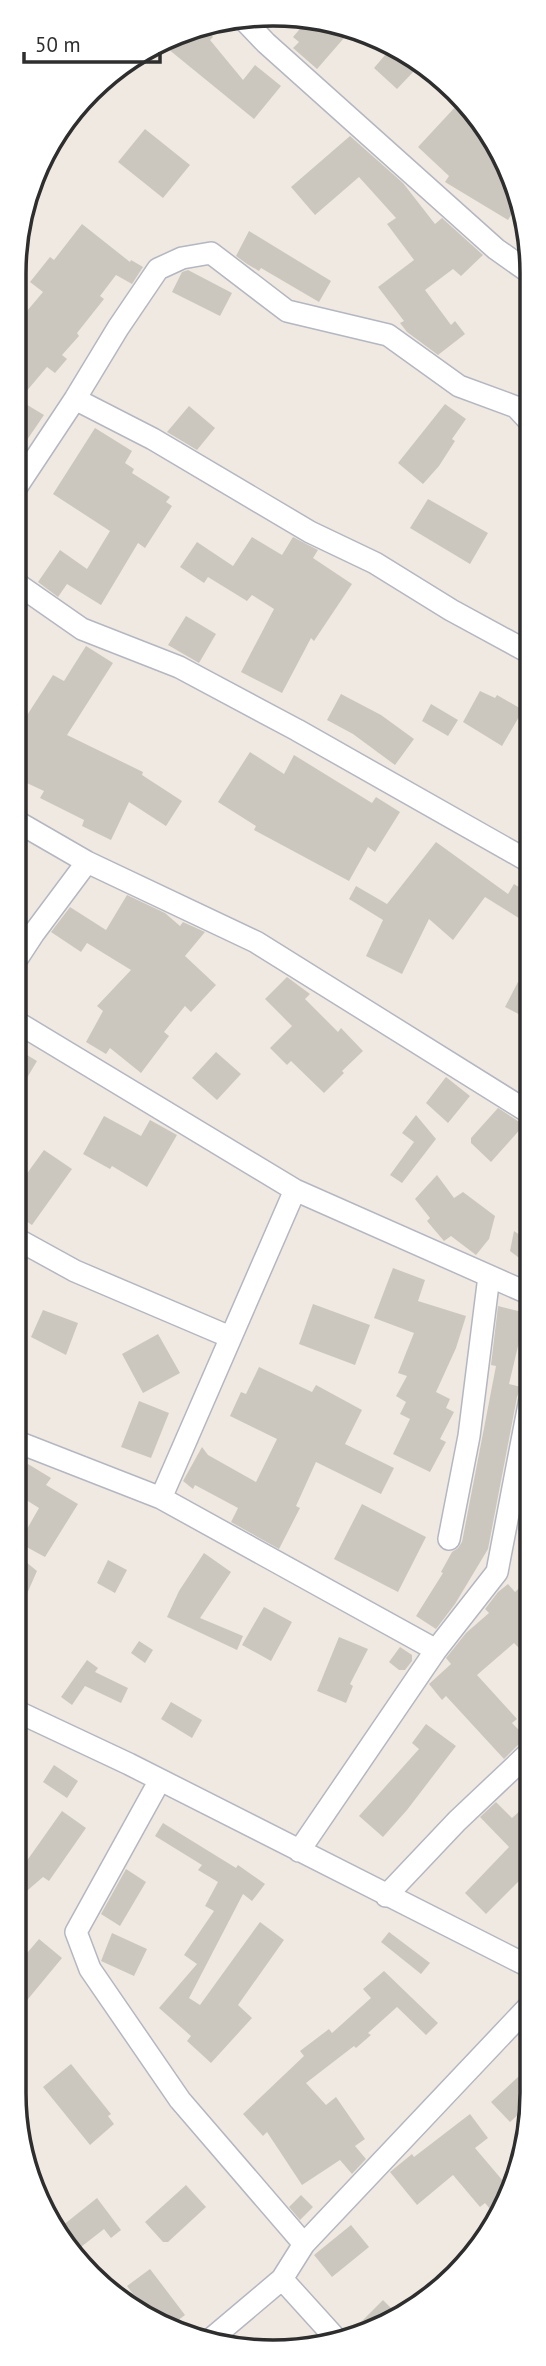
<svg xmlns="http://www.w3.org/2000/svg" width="546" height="2366" viewBox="0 0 546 2366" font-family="'PT Sans',sans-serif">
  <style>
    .building { fill: #cbc7bf }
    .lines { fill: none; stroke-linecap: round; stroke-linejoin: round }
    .minor-casing { stroke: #b4b7c1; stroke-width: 24 }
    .minor { stroke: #fff; stroke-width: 21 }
    .rim { fill: none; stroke: #2e2e2e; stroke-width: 3.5 }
  </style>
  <rect width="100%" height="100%" fill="#efe9e1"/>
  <path class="building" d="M310 17 351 30 317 69 293 48 299 42 293 37Z
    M203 25 213 37 210 40 243 80 255 65 281 86 254 119 162 44Z
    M391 48 415 70 397 89 374 68Z
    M458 104 482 126 505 159 519 202 508 220 445 182 449 176 418 147Z
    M145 129 190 165 163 198 118 162Z
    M350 136 403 183 435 224 442 218 483 255 461 276 453 269 425 290 451 325 455 321 465 334 438 355 407 332 400 323 404 321 378 287 414 260 387 224 396 218 359 177 315 215 291 187Z
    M82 224 130 262 131 260 143 267 132 284 116 275 100 296 104 299 77 333 79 336 62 355 67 359 55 373 47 367 19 400 44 415 16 456V324L43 292 30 282 50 257 54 260Z
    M249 231 331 281 319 302 261 268 259 271 247 264 236 256Z
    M188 270 232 293 220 316 172 292 182 272Z
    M445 404 466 419 452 439 455 441 439 466 423 484 398 463Z
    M189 406 215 428 197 450 167 432Z
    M95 428 132 451 125 463 134 469 132 473 170 497 166 502 172 506 145 548 138 543 101 605 67 584 58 597 38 582 60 550 87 569 110 531 53 494Z
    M428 499 488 533 470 564 410 528Z
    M252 537 282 555 293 537 318 550 313 558 352 584 314 641 311 638 282 693 241 672 274 609 252 595 247 601 208 577 204 583 180 567 197 542 233 566Z
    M186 616 216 634 199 663 168 645Z
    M86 646 113 663 67 735 143 772 142 775 182 801 166 826 129 802 111 840 82 826 84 820 40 798 44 791 16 778V720L22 723 53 675 64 681Z
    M480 691 495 698 497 695 523 710 502 746 463 722Z
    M341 694 381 715 414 739 395 765 353 734 327 720Z
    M431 704 458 720 448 736 422 721Z
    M250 752 284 774 294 755 372 803 376 797 400 812 375 852 368 847 349 881 254 830 256 826 218 802Z
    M436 842 508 894 514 884 530 894V925L485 897 453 940 429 919 402 974 366 956 383 920 349 899 356 886 387 904Z
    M127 895 165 913 180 926 183 922 205 932 185 956 216 985 191 1012 185 1006 164 1032 169 1036 141 1073 110 1048 106 1054 86 1042 103 1011 97 1006 131 970 87 943 81 952 51 932 70 907 106 930Z
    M287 977 310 994 305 999 338 1032 341 1028 363 1051 342 1071 344 1073 324 1093 291 1061 287 1065 270 1048 292 1026 265 999Z
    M518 982 530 988V1020L505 1007Z
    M22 1052 37 1061 15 1098V1064Z
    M216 1052 241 1074 217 1100 192 1078Z
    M446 1077 470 1096 448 1123 426 1103Z
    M498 1108 524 1125 491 1162 471 1143V1138Z
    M416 1115 436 1139 402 1183 390 1175 414 1142 402 1133Z
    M104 1116 141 1136 150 1120 177 1135 147 1187 112 1166 110 1169 83 1154Z
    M44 1150 72 1169 32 1225 15 1214V1190Z
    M437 1175 454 1198 463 1192 495 1216 489 1239 476 1255 451 1236 444 1241 427 1221 430 1218 415 1199Z
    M514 1231 530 1242V1266L510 1251Z
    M393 1268 425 1280 418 1301 466 1316 456 1348 436 1392 450 1399 446 1408 454 1412 440 1439 446 1442 430 1472 393 1454 410 1419 400 1414 406 1402 396 1396 407 1376 398 1373 414 1333 374 1318Z
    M313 1304 370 1325 355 1365 299 1344Z
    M498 1306 530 1314V1344L519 1342 509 1384 521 1387 517 1397 488 1549 455 1604 436 1629 416 1616 443 1573 441 1572 452 1552 458 1548 462 1542 496 1366 491 1365Z
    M43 1310 78 1323 66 1355 31 1337Z
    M158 1334 180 1373 143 1393 122 1354Z
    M259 1367 312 1392 316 1385 362 1410 345 1444 394 1468 381 1494 316 1462 296 1506 300 1508 279 1549 231 1522 238 1508 195 1485 193 1489 183 1481 202 1447 208 1455 256 1482 277 1439 230 1416 241 1392 246 1394Z
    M139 1401 169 1413 151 1458 121 1447Z
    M28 1464 51 1478 46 1485 78 1504 45 1557 19 1543 39 1508 15 1493V1484Z
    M362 1504 426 1537 398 1592 334 1559Z
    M523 1507 530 1514V1541L518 1530Z
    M15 1553 37 1571 15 1621Z
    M204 1553 231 1572 200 1618 243 1636 237 1650 167 1617 179 1591Z
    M108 1560 127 1570 115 1593 97 1583Z
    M530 1578V1641L520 1649 514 1643 477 1675 517 1719 512 1723 526 1737 504 1759 446 1696 442 1700 429 1684 451 1664 446 1658 466 1633 489 1613 485 1609 498 1592 508 1584 515 1592Z
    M264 1607 292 1622 271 1661 242 1645Z
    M339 1637 368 1649 350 1684 353 1686 346 1703 317 1691Z
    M139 1641 153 1650 145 1663 131 1653Z
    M400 1647 412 1655V1661L405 1670H399L389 1662Z
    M87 1660 98 1668 95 1672 128 1688 121 1703 85 1686 72 1705 61 1697Z
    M171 1702 202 1720 192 1738 161 1719Z
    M426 1724 456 1746 407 1810 383 1837 359 1816 419 1749 412 1743Z
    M54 1765 78 1781 67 1798 43 1782Z
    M496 1802 512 1818 530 1802V1870L486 1914 465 1893 509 1847 480 1817Z
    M62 1811 86 1828 49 1881 43 1877 14 1902V1879Z
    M163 1823 236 1868 238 1865 265 1884 252 1901 243 1894 189 1998 200 2005 260 1922 284 1940 238 2005 252 2018 211 2063 187 2041 191 2036 159 2008 197 1964 184 1955 214 1911 205 1906 218 1882 198 1870 202 1865 155 1836Z
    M126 1869 146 1882 120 1926 101 1914Z
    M389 1932 430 1963 421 1974 381 1942Z
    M112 1933 147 1949 134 1976 101 1961Z
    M39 1939 62 1958 14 2016V1950L22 1959Z
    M384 1971 438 2023 426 2035 397 2007 368 2033 371 2035 356 2048 354 2046 306 2083 326 2105 336 2097 365 2139 355 2146 366 2159 352 2174 340 2160 302 2185 267 2132 263 2136 243 2114 304 2056 300 2051 329 2029 332 2033 371 1998 363 1989Z
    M71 2064 111 2114 108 2116 114 2124 90 2145 43 2087Z
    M530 2066V2104L510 2122 491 2102Z
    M470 2114 488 2138 475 2148 509 2188 507 2194 490 2209 485 2203 480 2207 453 2175 417 2205 390 2172 412 2154 414 2157Z
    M186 2185 206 2207 168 2242H163L145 2222Z
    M301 2195 313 2207 300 2220 289 2207Z
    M97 2198 121 2230 111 2238 104 2229 72 2254 57 2230Z
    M351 2225 369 2247 332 2277 314 2255Z
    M150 2269 185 2315 168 2328 154 2322 127 2286Z
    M383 2300 398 2315 352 2338 349 2334Z"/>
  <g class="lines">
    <defs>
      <path id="minor" d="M244 20 266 43 496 249 530 273
        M75 399 153 439 310 532 375 563 451 610 530 653
        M16 488 75 399 118 328 158 269 182 258 211 253 287 311 388 335 459 386 516 407 530 422
        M16 583 82 629 179 667 297 730 530 862
        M16 821 87 862 256 942 530 1113
        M15 962 34 933 87 862
        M15 1021 295 1190 530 1294
        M15 1238 75 1271 230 1337
        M15 1441 161 1498 436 1650
        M161 1498 295 1190
        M449 1539 469 1436 489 1276
        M14 1710 129 1764 530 1967
        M160 1780 76 1932 90 1969 180 2100 304 2244
        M299 1851 436 1650 497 1572 530 1399
        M386 1896 457 1821 530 1752
        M211 2339 282 2279
        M340 2343 282 2279 304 2244 530 2005"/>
    </defs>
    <use href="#minor" class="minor-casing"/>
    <use href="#minor" class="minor"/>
  </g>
  <path d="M0 0H546V2366H0ZM273 26H273A247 247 0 0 1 520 273V2093A247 247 0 0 1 273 2340H273A247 247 0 0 1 26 2093V273A247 247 0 0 1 273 26Z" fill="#fff" fill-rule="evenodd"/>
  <path class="rim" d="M273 26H273A247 247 0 0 1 520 273V2093A247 247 0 0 1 273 2340H273A247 247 0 0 1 26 2093V273A247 247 0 0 1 273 26Z"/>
  <path d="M24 52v10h136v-10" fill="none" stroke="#2e2e2e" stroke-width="3.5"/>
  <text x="35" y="52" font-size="21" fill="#2e2e2e" stroke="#ffffff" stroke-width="5" paint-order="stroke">50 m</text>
</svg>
